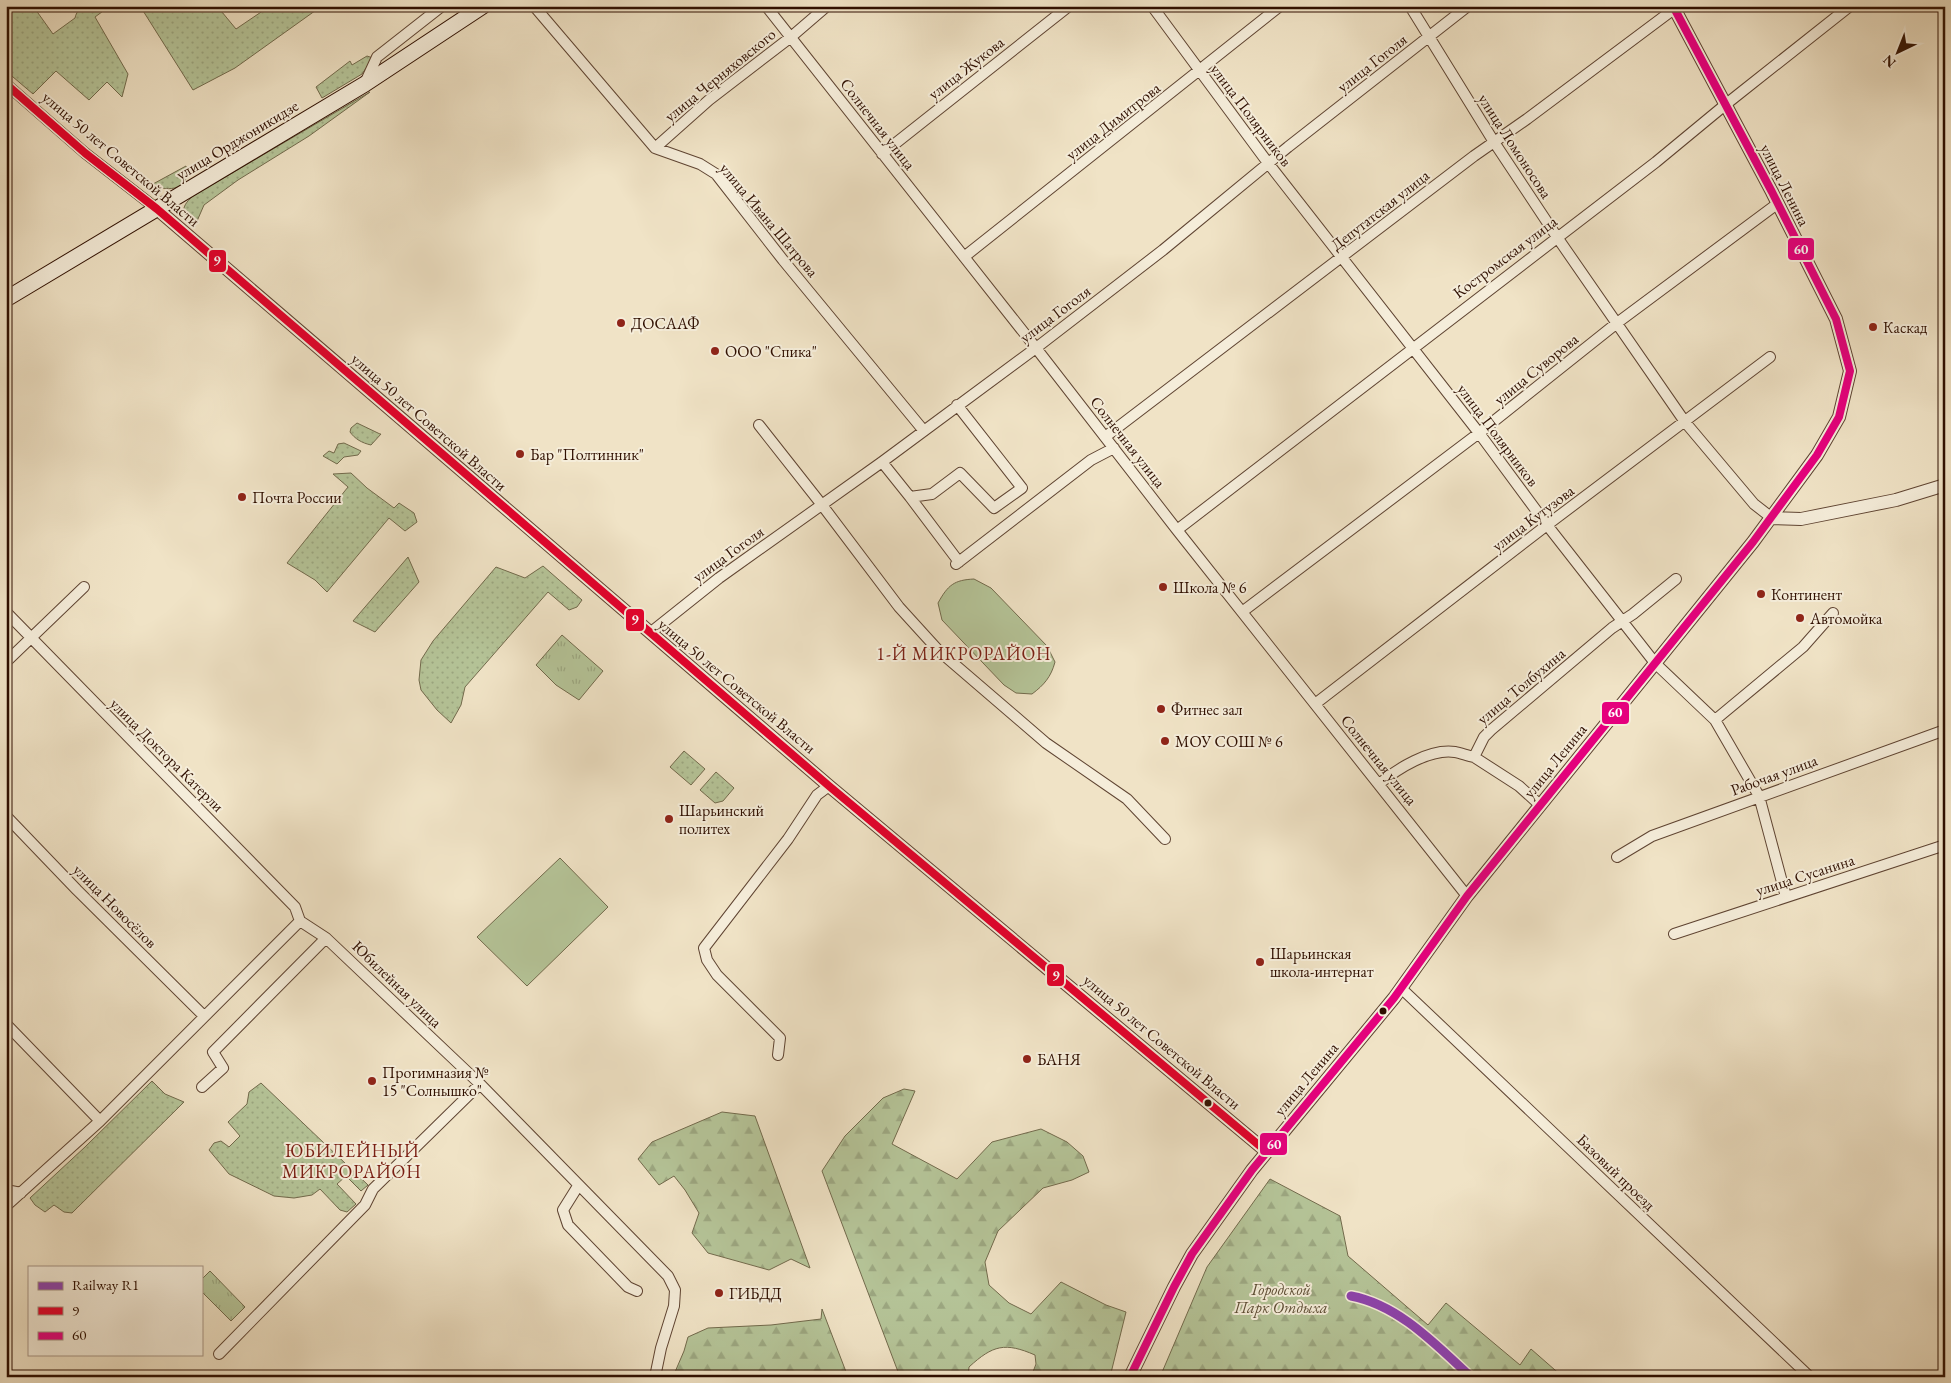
<svg xmlns="http://www.w3.org/2000/svg" width="1951" height="1383" viewBox="0 0 1951 1383" font-family="'EB Garamond',serif">
  <style>
    .grass { fill: url(#grass-dots); stroke: #726a4c }
    .forest { fill: url(#forest-firs); stroke: #726a4c }
    .park { fill: url(#park-tufts); stroke: #726a4c }
    .pitch { fill: #b5c498; stroke: #726a4c }
    .lines { fill: none; stroke-linecap: round; stroke-linejoin: round }
    .minor-casing { stroke: #5f4432; stroke-width: 12 }
    .tertiary-casing { stroke: #5f4432; stroke-width: 14 }
    .secondary-casing { stroke: #2f0f00; stroke-width: 17 }
    .minor { stroke: #f5edda; stroke-width: 10 }
    .tertiary { stroke: #f5edda; stroke-width: 12 }
    .secondary { stroke: #f5edda; stroke-width: 15 }
    .bus-1-casing { stroke: #f5edda; stroke-width: 11 }
    .bus-2-casing { stroke: #f5edda; stroke-width: 11 }
    .bus-1 { stroke: #e4002b; stroke-width: 8 }
    .bus-2 { stroke: #e5007d; stroke-width: 8 }
    .rail-1-casing { stroke: #f5edda; stroke-width: 12 }
    .rail-1 { stroke: #8e44ad; stroke-width: 9 }
    .poi-dot { fill: #8f2418; stroke: #f5edda; stroke-width: 2 }
    .bus-dot { fill: #2f0f00; stroke: #f5edda; stroke-width: 2 }
    .labels { text-anchor: middle; dominant-baseline: central; stroke-width: 4; stroke-linejoin: round; paint-order: stroke }
    .street-label { font-size: 16px; fill: #2f0f00; stroke: #f5edda }
    .poi-label { font-size: 16px; fill: #2f0f00; stroke: #f5edda; text-anchor: start }
    .park-label { font-size: 16px; font-style: italic; fill: #5e4e35; stroke: #f5edda }
    .neighbourhood-label { font-size: 18px; letter-spacing: 1px; fill: #7a1f14; stroke: #f5edda }
    .line-badge { stroke: #f5edda; stroke-width: 2 }
    .badge-label { font-size: 14px; text-anchor: middle; font-weight: bold; fill: #fff }
  </style>
  <defs>
    <pattern id="grass-dots" width="8" height="8" patternUnits="userSpaceOnUse" patternTransform="scale(1.25)"><rect width="8" height="8" fill="#b5c498"/><path d="M2 2h.1M6 6h.1" fill="none" stroke="#9ca781" stroke-width="1.8" stroke-linecap="round"/></pattern>
    <pattern id="forest-firs" width="22" height="20" patternUnits="userSpaceOnUse" patternTransform="scale(1.25)"><rect width="22" height="20" fill="#b5c498"/><path d="M5 1l3.5 6h-7zM16 11l3.5 6h-7z" fill="#9ca781"/></pattern>
    <pattern id="park-tufts" width="24" height="20" patternUnits="userSpaceOnUse" patternTransform="scale(1.25)"><rect width="24" height="20" fill="#b5c498"/><path d="M3 7l-1-3M5 7V3M7 7l1-3M15 17l-1-3M17 17v-4M19 17l1-3" fill="none" stroke="#9ca781"/></pattern>
  </defs>
  <rect width="100%" height="100%" fill="#f0e3c6"/>
  <filter id="stains"><feTurbulence type="fractalNoise" baseFrequency=".004" numOctaves="4"/><feColorMatrix values="0 0 0 0 .2 0 0 0 0 .09 0 0 0 0 .02 0 0 0 .5 -.17"/></filter>
  <radialGradient id="worn" r=".72"><stop offset=".6" stop-color="#630" stop-opacity="0"/><stop offset="1" stop-color="#630" stop-opacity=".3"/></radialGradient>
  <path class="grass" d="M6 6H33L53 34 75 18C78 2 98 6 110 6L95 17 128 74 122 97 107 82 89 100 56 71 33 94 6 71Z
    M140 6H217L236 29 270 6H283L285 8 287 6H320L319 8 235 68 193 90Z
    M367 56 373 58 362 74 322 98 316 87 350 61 352 65Z
    M370 92 309 136 238 180 204 205 194 228C182 215 179 208 193 196Z
    M186 166C192 188 168 194 153 184Z
    M357 423 380 434H381L371 445C362 443 355 439 350 432L351 428Z
    M344 443 361 451 358 455 344 457 337 464 323 456 329 451 334 453 338 444Z
    M351 473 367 488 394 508 399 503 414 513 417 522 405 531 389 518 327 592 315 580 287 563 348 487 333 474Z
    M408 557 419 582 375 632 353 621Z
    M543 566 582 600 577 607 569 610 548 592 465 687 461 705 451 723 437 710 421 690 419 680 421 660 433 641 496 567 525 578Z
    M684 751 705 769 691 785 670 767Z
    M716 772 734 788 723 801 715 803 700 790Z
    M152 1081 165 1094 184 1102 72 1213 64 1212 54 1205 45 1212 35 1205 30 1198 85 1147Z
    M261 1083 368 1185 361 1191 346 1176 337 1184 356 1204 347 1212 340 1210 320 1189 312 1195 294 1198 274 1196 229 1174 209 1150 214 1143 221 1141 229 1147 240 1136 228 1122 247 1104 249 1092Z"/>
  <path class="forest" d="M904 1089 915 1091 892 1144 957 1179 992 1142 1041 1129 1067 1142 1083 1156 1089 1172 1072 1180 1043 1188 998 1231 985 1262 989 1285 1009 1303 1031 1314 1061 1282 1106 1305 1126 1312 1110 1377H1031L1036 1364 1035 1355C1005 1342 993 1345 969 1367L968 1377H900L822 1171 845 1136 883 1098Z
    M722 1112 755 1116 810 1268 791 1259 769 1270 708 1253 692 1233 699 1213 685 1190 674 1176 659 1185 638 1159 652 1142Z
    M1270 1179 1340 1216 1348 1256 1428 1325 1446 1303 1520 1365 1531 1349 1563 1377H1160L1207 1267Z
    M822 1309 848 1377H677L675 1372 684 1351 688 1337 708 1328 771 1325 821 1319Z"/>
  <path class="park" d="M562 635 603 671 579 700 556 685 536 665Z
    M210 1271 245 1307 231 1321 201 1291V1280Z"/>
  <path class="pitch" d="M974 579 991 588 1047 646 1055 662C1051 677 1044 685 1032 694L1016 693 1004 685 942 620 938 603C948 585 954 580 974 579Z
    M560 858 608 907 527 986 477 937Z"/>
  <g class="lines">
    <defs>
      <path id="minor" d="M534 6 655 148 700 164 716 174 783 260 924 431
        M766 6 1036 348 1177 530 1467 896
        M1152 6 1268 163 1479 433 1547 525 1655 663 1715 720 1759 796 1786 897
        M1410 6 1494 142 1557 237 1685 422 1754 504 1772 518
        M365 83 377 57 442 6
        M6 84 85 153 157 209
        M655 148 709 100 791 37 827 6
        M882 154 1069 6
        M964 257 1280 6
        M759 425 822 505 899 607 939 651 1046 743 1127 799 1165 839
        M1105 437 1474 156 1527 119 1678 6
        M882 462 910 497 932 494 960 473 994 508 1022 488 957 405
        M910 497 959 562
        M1177 530 1656 162 1725 105 1850 6
        M956 564 1091 460 1114 448
        M6 612 295 907 300 921
        M1242 612 1479 433 1617 323 1777 204
        M650 633 719 578 882 462 1036 348 1163 250 1288 147 1468 6
        M6 662 84 587
        M1315 704 1547 525 1770 357
        M1715 720 1803 647 1833 613
        M1474 757 1519 786 1540 805
        M1379 784C1397 769 1430 748 1455 752 1461 753 1468 756 1474 757L1484 737 1491 730 1612 628 1633 614 1676 579
        M6 816 77 890 204 1016
        M1617 857 1652 836 1945 730
        M300 921 326 938 480 1084 668 1276 675 1290 674 1306 661 1348 655 1377
        M1674 934 1945 845
        M1402 989 1810 1377
        M6 1024 100 1121
        M778 1055 780 1038 717 975 707 960 704 948 788 839 817 795 829 786
        M202 1087 223 1068 213 1052 326 938
        M578 1186 563 1210 568 1225 628 1287 637 1291
        M6 1190 21 1193
        M6 1206 100 1121 300 921
        M219 1354 365 1205 373 1189 480 1084"/>
      <path id="tertiary" d="M157 209 829 786 1267 1152
        M1772 518 1801 519 1896 500 1945 485
        M1130 1377 1174 1287 1192 1254 1252 1170 1394 998 1467 896 1753 542 1817 455 1839 417 1850 371 1836 319 1772 192 1673 6"/>
      <path id="secondary" d="M6 299 365 84 483 6"/>
    </defs>
    <use href="#minor" class="minor-casing"/>
    <use href="#tertiary" class="tertiary-casing"/>
    <use href="#secondary" class="secondary-casing"/>
    <use href="#minor" class="minor"/>
    <use href="#tertiary" class="tertiary"/>
    <use href="#secondary" class="secondary"/>
    <defs>
      <path id="bus-1" d="M6 84 85 153 157 209 829 786 1267 1152"/>
      <path id="bus-2" d="M1130 1377 1174 1287 1192 1254 1252 1170 1394 998 1467 896 1753 542 1817 455 1839 417 1850 371 1836 319 1772 192 1673 6"/>
    </defs>
    <use href="#bus-1" class="bus-1-casing"/>
    <use href="#bus-2" class="bus-2-casing"/>
    <use href="#bus-1" class="bus-1"/>
    <use href="#bus-2" class="bus-2"/>
    <defs>
      <path id="rail-1" d="M1351 1296C1399 1305 1436 1345 1471 1377"/>
    </defs>
    <use href="#rail-1" class="rail-1-casing"/>
    <use href="#rail-1" class="rail-1"/>
  </g>
  <g class="poi-dot">
    <circle cx="621" cy="323" r="5"/>
    <circle cx="1873" cy="327" r="5"/>
    <circle cx="715" cy="351" r="5"/>
    <circle cx="520" cy="454" r="5"/>
    <circle cx="242" cy="497" r="5"/>
    <circle cx="1163" cy="587" r="5"/>
    <circle cx="1761" cy="594" r="5"/>
    <circle cx="1800" cy="618" r="5"/>
    <circle cx="1161" cy="709" r="5"/>
    <circle cx="1165" cy="741" r="5"/>
    <circle cx="669" cy="819" r="5"/>
    <circle cx="1260" cy="962" r="5"/>
    <circle cx="1027" cy="1059" r="5"/>
    <circle cx="372" cy="1081" r="5"/>
    <circle cx="719" cy="1293" r="5"/>
  </g>
  <g class="bus-dot">
    <circle cx="1383" cy="1011" r="4.5"/>
    <circle cx="1208" cy="1103" r="4.5"/>
  </g>
  <g class="labels">
    <g class="street-label">
      <text transform="translate(1372 63) rotate(-38)">улица Гоголя</text>
      <text transform="translate(966 68) rotate(-38)">улица Жукова</text>
      <text transform="translate(720 75) rotate(-39)">улица Черняховского</text>
      <text transform="translate(1251 115) rotate(53)">улица Полярников</text>
      <text transform="translate(1113 121) rotate(-38)">улица Димитрова</text>
      <text transform="translate(878 124) rotate(52)">Солнечная улица</text>
      <text transform="translate(237 140) rotate(-31)">улица Орджоникидзе</text>
      <text transform="translate(1515 146) rotate(57)">улица Ломоносова</text>
      <text transform="translate(121 159) rotate(40)">улица 50 лет Советской Власти</text>
      <text transform="translate(1785 185) rotate(63)">улица Ленина</text>
      <text transform="translate(1380 210) rotate(-38)">Депутатская улица</text>
      <text transform="translate(769 220) rotate(50)">улица Ивана Шатрова</text>
      <text transform="translate(1505 257) rotate(-37)">Костромская улица</text>
      <text transform="translate(1055 314) rotate(-37)">улица Гоголя</text>
      <text transform="translate(1536 369) rotate(-39)">улица Суворова</text>
      <text transform="translate(429 422) rotate(41)">улица 50 лет Советской Власти</text>
      <text transform="translate(1498 435) rotate(53)">улица Полярников</text>
      <text transform="translate(1128 442) rotate(52)">Солнечная улица</text>
      <text transform="translate(1533 518) rotate(-37)">улица Кутузова</text>
      <text transform="translate(728 554) rotate(-36)">улица Гоголя</text>
      <text transform="translate(737 686) rotate(40)">улица 50 лет Советской Власти</text>
      <text transform="translate(1521 686) rotate(-40)">улица Толбухина</text>
      <text transform="translate(167 755) rotate(45)">улица Доктора Катерли</text>
      <text transform="translate(1379 760) rotate(51)">Солнечная улица</text>
      <text transform="translate(1555 761) rotate(-51)">улица Ленина</text>
      <text transform="translate(1774 775) rotate(-20)">Рабочая улица</text>
      <text transform="translate(1805 875) rotate(-18)">улица Сусанина</text>
      <text transform="translate(115 906) rotate(45)">улица Новосёлов</text>
      <text transform="translate(397 984) rotate(44)">Юбилейная улица</text>
      <text transform="translate(1162 1042) rotate(40)">улица 50 лет Советской Власти</text>
      <text transform="translate(1306 1079) rotate(-50)">улица Ленина</text>
      <text transform="translate(1616 1172) rotate(44)">Базовый проезд</text>
    </g>
    <g class="poi-label">
      <text x="631" y="323">ДОСААФ</text>
      <text x="1883" y="327">Каскад</text>
      <text x="725" y="351">ООО "Спика"</text>
      <text x="530" y="454">Бар "Полтинник"</text>
      <text x="252" y="497">Почта России</text>
      <text x="1173" y="587">Школа № 6</text>
      <text x="1771" y="594">Континент</text>
      <text x="1810" y="618">Автомойка</text>
      <text x="1171" y="709">Фитнес зал</text>
      <text x="1175" y="741">МОУ СОШ № 6</text>
      <text x="679" y="810">Шарьинский<tspan x="679" dy="18">политех</tspan></text>
      <text x="1270" y="953">Шарьинская<tspan x="1270" dy="18">школа-интернат</tspan></text>
      <text x="1037" y="1059">БАНЯ</text>
      <text x="382" y="1072">Прогимназия №<tspan x="382" dy="18">15 "Солнышко"</tspan></text>
      <text x="729" y="1293">ГИБДД</text>
    </g>
    <g class="park-label">
      <text x="1281" y="1289">Городской<tspan x="1281" dy="18">Парк Отдыха</tspan></text>
    </g>
    <g class="neighbourhood-label">
      <text x="964" y="653">1-Й МИКРОРАЙОН</text>
      <text x="352" y="1150">ЮБИЛЕЙНЫЙ<tspan x="352" dy="21">МИКРОРАЙОН</tspan></text>
    </g>
  </g>
  <g class="line-badge">
    <rect x="1787" y="237" width="28" height="24" rx="5" fill="#e5007d"/>
    <rect x="208" y="249" width="19" height="24" rx="5" fill="#e4002b"/>
    <rect x="625" y="608" width="20" height="24" rx="5" fill="#e4002b"/>
    <rect x="1601" y="701" width="29" height="24" rx="5" fill="#e5007d"/>
    <rect x="1046" y="963" width="19" height="24" rx="5" fill="#e4002b"/>
    <rect x="1259" y="1132" width="29" height="24" rx="5" fill="#e5007d"/>
  </g>
  <g class="badge-label">
    <text x="1801" y="254">60</text>
    <text x="217" y="265">9</text>
    <text x="635" y="624">9</text>
    <text x="1615" y="717">60</text>
    <text x="1056" y="980">9</text>
    <text x="1274" y="1149">60</text>
  </g>
  <rect width="1951" height="1383" fill="none" stroke="#f0e3c6" stroke-width="25"/>
  <rect x="8" y="8" width="1936" height="1368" fill="none" stroke="#2f0f00" stroke-width="2.5"/>
  <rect x="12" y="12" width="1926" height="1358" fill="none" stroke="#2f0f00"/>
  <rect x="28" y="1266" width="175" height="90" fill="#f5edda" stroke="#a69483"/>
  <rect x="38" y="1282" width="25" height="8" fill="#8e44ad" stroke="#a69483"/>
  <text x="72" y="1290" font-size="15" fill="#2f0f00">Railway R1</text>
  <rect x="38" y="1307" width="25" height="8" fill="#e4002b" stroke="#a69483"/>
  <text x="72" y="1316" font-size="15" fill="#2f0f00">9</text>
  <rect x="38" y="1332" width="25" height="8" fill="#e5007d" stroke="#a69483"/>
  <text x="72" y="1340" font-size="15" fill="#2f0f00">60</text>
  <g transform="translate(1898 52) rotate(223)" stroke="#f5edda" stroke-width="4" paint-order="stroke">
  <path d="M0-4L9 19L0 12L-9 19Z" fill="#2f0f00"/>
  <text y="-8" font-size="14" font-weight="bold" text-anchor="middle" fill="#2f0f00">N</text>
  </g>
  <rect width="100%" height="100%" filter="url(#stains)"/>
  <rect width="100%" height="100%" fill="url(#worn)"/>
</svg>
